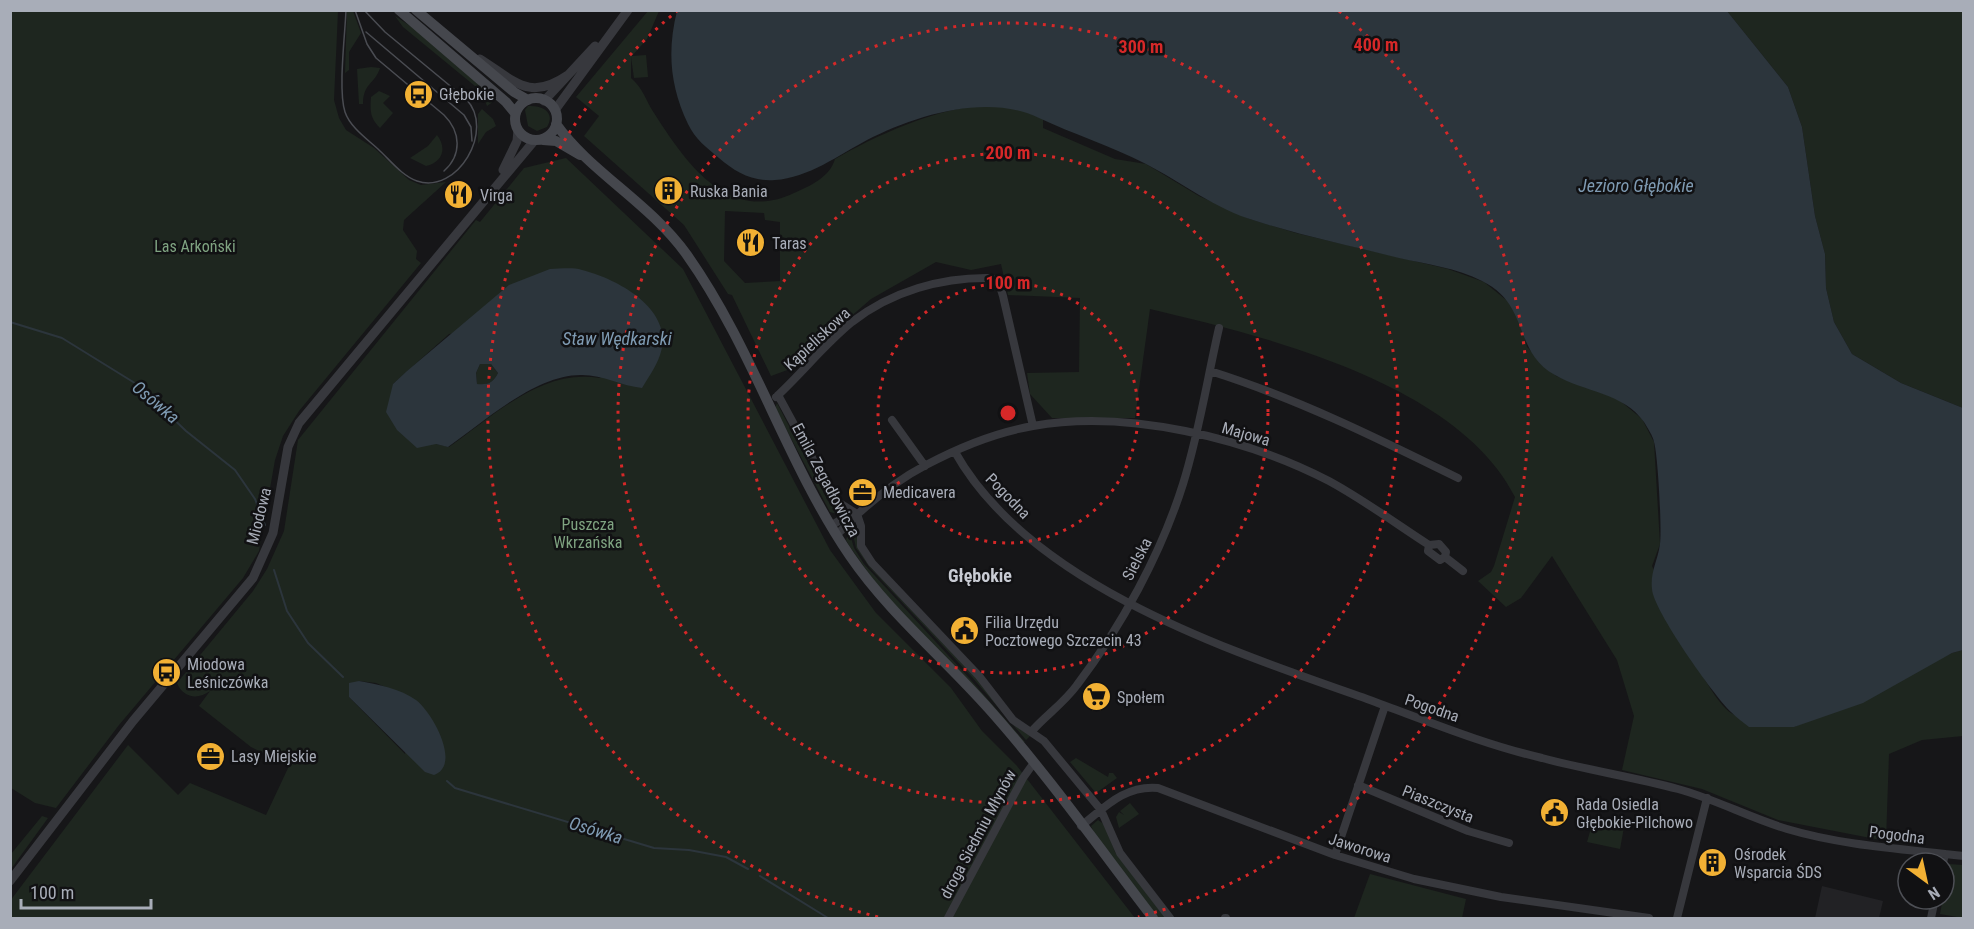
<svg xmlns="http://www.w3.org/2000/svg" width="1974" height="929" viewBox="0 0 1974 929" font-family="'Roboto Condensed',sans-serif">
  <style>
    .built { fill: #222225 }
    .green { fill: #1e261f; fill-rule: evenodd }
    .water { fill: #2c353c; fill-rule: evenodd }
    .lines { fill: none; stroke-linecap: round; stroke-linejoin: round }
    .stream { stroke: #2c353c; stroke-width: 2 }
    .minor { stroke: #37383d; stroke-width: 8 }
    .tertiary { stroke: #37383d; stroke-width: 9 }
    .secondary { stroke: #45474d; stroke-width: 10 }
    .tram { stroke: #4a4c52; stroke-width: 1.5 }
    .ring { fill: none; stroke: #d62828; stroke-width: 3; stroke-dasharray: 3 6 }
    .labels { text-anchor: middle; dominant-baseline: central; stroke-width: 5; stroke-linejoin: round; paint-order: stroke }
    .poi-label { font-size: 16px; fill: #a8adb8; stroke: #111113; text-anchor: start }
    .park-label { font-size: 16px; fill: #7fa381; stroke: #111113 }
    .street-label { font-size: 16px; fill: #a8adb8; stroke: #111113 }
    .water-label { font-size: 18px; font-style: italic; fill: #7f9bb3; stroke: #111113 }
    .neighbourhood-label { font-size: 18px; font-weight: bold; fill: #c9ccd4; stroke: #111113 }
    .centre { fill: #d62828; stroke: #111113; stroke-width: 3 }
    .ring-label { font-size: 18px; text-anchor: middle; font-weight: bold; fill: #d62828; stroke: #111113; stroke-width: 5; stroke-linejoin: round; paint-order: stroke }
  </style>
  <rect width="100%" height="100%" fill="#161618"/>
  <path class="built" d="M1822 886 1883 901 1879 918H1815Z"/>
  <path class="green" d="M10 11H338L334 100 339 118 346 130 374 148 409 180 421 185 446 182 404 220 403 230 417 251 416 259 421 263 299 411 283 436 275 460 259 551 243 578 119 725 56 808 35 803 11 788Z
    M347 11H353L361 33 349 52V70L345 73Z
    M648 11H659L647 39 632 56 646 55 648 77 634 78 631 57V78C643 88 646 101 654 113 685 161 727 225 794 193 810 186 830 177 835 159 878 134 962 95 1012 108 1023 110 1033 115 1043 119V128L1115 159 1146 164 1199 196 1250 219 1296 233 1448 269 1484 282 1510 303 1521 322 1527 347 1556 376 1618 399 1642 419 1654 442 1660 544 1652 566C1667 599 1704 694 1731 713 1743 721 1779 726 1794 727L1952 653 1963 650V736L1922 740 1889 754 1886 841 1778 820 1702 789 1622 770 1634 716 1617 660 1552 556 1521 598 1506 607 1478 581 1491 572 1494 566 1515 497C1458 383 1264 336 1150 309L1135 418H1052L1030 394 1027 373 1079 372 1080 298 1008 295 1001 264 971 270 936 262 871 299 790 369 771 376 732 295 728 294 684 225 584 136 599 116 576 97ZM725 211 764 213 765 220 780 222V281L745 283 724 261Z
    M1727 11H1963V408L1901 383 1852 354 1834 322 1826 288 1825 254 1815 216 1802 127 1788 87Z
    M395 16 415 29 497 99 487 106 481 91 403 27Z
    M371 67 380 68C375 84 363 83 363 104H359L357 69Z
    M379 91 390 96 383 103 393 113 380 128C370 118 370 111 371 97Z
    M528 106C542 105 556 112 547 127L537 131 528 126 525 110Z
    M482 109 493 119 496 126 486 132 478 144V114Z
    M437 135C447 148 443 162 426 166L410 158 428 146Z
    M566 158 683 269 830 550 876 613 951 688 982 731 1017 766 1135 918H11L10 901 128 745 178 795 190 783 266 815 289 766 251 747 199 706 210 691C198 700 183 698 177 683L253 591 267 569 284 531 298 440 476 220 480 222 524 168ZM648 307 600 378C541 368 494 416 449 447L436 444 393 384 449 334ZM359 681 376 683 415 700 405 754 349 697Z
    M480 364H491L498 373C493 383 488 385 477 385L476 373Z
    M777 403 828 501 840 515 830 512 775 408Z
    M852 529 856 530 858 548 871 568 974 676 1011 722 1030 736 1026 740 972 677 870 568 856 548Z
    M849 531 854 548 864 564 970 679 1025 742 1023 743 880 589 850 547 846 540Z
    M1076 758 1108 777 1109 773H1113L1117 778 1096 793 1070 762Z
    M1130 803 1139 814 1119 828 1116 817 1119 812 1124 815 1120 811Z
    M42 816 48 818 11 869V854Z
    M1098 820 1105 825 1115 852 1166 918H1158L1098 841 1091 826Z
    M1593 821 1624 827 1620 849 1587 842Z
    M1949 864 1963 865V918L1940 914Z
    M1370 874 1466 899 1462 918H1354Z"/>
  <path class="water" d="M677 11H1727L1788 87 1802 127 1815 216 1825 254 1826 288 1834 322 1852 354 1901 383 1963 408V650L1952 653 1863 703 1794 727H1749C1743 722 1737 718 1731 712 1714 696 1653 610 1652 589 1650 572 1658 560 1660 544 1662 530 1658 455 1654 442 1653 436 1647 427 1644 422 1624 393 1584 392 1555 375 1512 351 1531 305 1482 281 1457 268 1426 264 1399 258 1351 246 1303 236 1256 221 1215 209 1183 183 1146 164 1111 146 1073 134 1039 118 987 93 916 115 867 140 839 155 808 178 775 180 753 182 735 172 719 158 707 148 695 139 688 124 670 86 667 51 677 11Z
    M550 269C560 269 572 267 582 270 618 279 676 310 660 355 656 367 648 378 642 388 622 386 603 375 582 375 536 374 484 422 448 447L436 444 417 448 397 430 386 412 393 384 407 371 509 285ZM480 364H491L498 373C493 383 488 385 477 384L476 373Z
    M359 681C377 684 401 689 416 700 432 712 462 765 434 775L425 772 349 697V683Z"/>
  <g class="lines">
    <path class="stream" d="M10 322 62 338 138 385 186 431 235 470 255 499 265 525
      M274 570 287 611 308 643 343 677
      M447 781 455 788 654 848 689 850 726 857 748 869
      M760 876 828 918"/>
    <path class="minor" d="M1210 371C1296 398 1377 438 1458 478
      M778 395 835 500 857 514 861 526V546L872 563 979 676 1013 720 1044 741 1101 810 1120 853 1170 918
      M776 397C802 373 825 344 852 322 892 291 942 277 991 278L999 283 1003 296 1033 426
      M892 420 925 466
      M955 452C1030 586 1231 651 1367 699 1425 720 1482 744 1542 758 1587 770 1633 777 1678 789 1715 799 1750 818 1787 829 1844 846 1905 849 1964 856
      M832 525 847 516 857 514
      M837 534C846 527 852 519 860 512 879 495 903 477 926 465 958 448 998 432 1033 426 1127 409 1246 438 1329 481 1364 500 1395 523 1429 545
      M1445 557 1446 552 1439 544 1429 545 1428 551 1440 560 1445 557 1463 571
      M1032 731C1046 715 1064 703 1077 685 1121 627 1161 554 1183 484 1199 433 1207 380 1219 328
      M1358 785 1468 831 1509 843
      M1081 826C1105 807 1125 785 1158 788L1335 855 1414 879 1501 897 1649 918
      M1335 855 1385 706
      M1943 863 1945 854
      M948 918 1023 778 1033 764
      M1225 918H1226
      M1677 918 1707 798
      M1931 918 1935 899"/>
    <path class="tertiary" d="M480 59C515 81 529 102 568 75
      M544 101 595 46
      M555 110 628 10
      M503 170 517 141 518 130
      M10 881 133 721 253 578 273 533 288 447 299 423 534 141"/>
    <path class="secondary" d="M399 10 506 102 515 113
      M416 10 514 92 528 100
      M515 119a21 21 0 1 1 42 0a21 21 0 1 1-42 0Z
      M556 124C591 173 649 202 687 255 753 348 786 462 850 556 889 613 943 657 989 709 1047 774 1100 849 1153 918
      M543 140 556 141 580 155"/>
    <path class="tram" d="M346 10C345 36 338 90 345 112 350 127 367 139 378 149 390 160 402 176 417 181 457 195 496 130 466 99L385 32 364 10
      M355 10 367 44 376 58 444 115C461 132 462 155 444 171
      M366 32 464 115 471 127 472 141"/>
  </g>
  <g class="ring">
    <circle cx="1008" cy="413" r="130"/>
    <circle cx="1008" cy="413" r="260"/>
    <circle cx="1008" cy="413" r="390"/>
    <path d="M878 917A521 521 0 0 1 677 11M1339 11A521 521 0 0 1 1138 917"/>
  </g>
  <defs>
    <symbol id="bus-disc" viewBox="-11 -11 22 22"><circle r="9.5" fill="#f2b134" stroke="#111113"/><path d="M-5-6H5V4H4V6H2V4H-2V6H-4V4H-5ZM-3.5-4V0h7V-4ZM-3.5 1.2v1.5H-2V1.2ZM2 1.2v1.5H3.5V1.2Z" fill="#111"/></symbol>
    <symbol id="building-disc" viewBox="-11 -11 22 22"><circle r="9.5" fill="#f2b134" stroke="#111113"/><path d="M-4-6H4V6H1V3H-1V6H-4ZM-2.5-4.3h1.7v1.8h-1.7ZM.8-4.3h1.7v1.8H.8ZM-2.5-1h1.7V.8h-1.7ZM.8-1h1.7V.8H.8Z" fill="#111"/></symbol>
    <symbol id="restaurant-disc" viewBox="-11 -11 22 22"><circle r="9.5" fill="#f2b134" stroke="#111113"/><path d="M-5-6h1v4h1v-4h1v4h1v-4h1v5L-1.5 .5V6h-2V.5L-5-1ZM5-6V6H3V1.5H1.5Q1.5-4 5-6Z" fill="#111"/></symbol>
    <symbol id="office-disc" viewBox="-11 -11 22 22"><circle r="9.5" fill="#f2b134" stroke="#111113"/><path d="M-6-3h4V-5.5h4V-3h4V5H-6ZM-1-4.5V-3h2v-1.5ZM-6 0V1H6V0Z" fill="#111"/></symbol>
    <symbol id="civic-disc" viewBox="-11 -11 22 22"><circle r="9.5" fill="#f2b134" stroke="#111113"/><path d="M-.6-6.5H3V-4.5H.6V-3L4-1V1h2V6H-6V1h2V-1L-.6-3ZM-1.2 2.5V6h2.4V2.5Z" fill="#111"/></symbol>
    <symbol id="supermarket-disc" viewBox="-11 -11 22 22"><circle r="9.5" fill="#f2b134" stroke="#111113"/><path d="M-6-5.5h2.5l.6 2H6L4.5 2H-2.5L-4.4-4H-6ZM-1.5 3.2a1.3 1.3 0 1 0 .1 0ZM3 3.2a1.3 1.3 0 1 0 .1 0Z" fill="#111"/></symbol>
  </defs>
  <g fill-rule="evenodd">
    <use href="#bus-disc" x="402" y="78" width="33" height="33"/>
    <use href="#building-disc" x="652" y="174" width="33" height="33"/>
    <use href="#restaurant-disc" x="442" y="178" width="33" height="33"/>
    <use href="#restaurant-disc" x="734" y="226" width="33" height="33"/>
    <use href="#office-disc" x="846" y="476" width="33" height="33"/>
    <use href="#civic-disc" x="948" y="614" width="33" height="33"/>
    <use href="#bus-disc" x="150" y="656" width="33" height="33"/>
    <use href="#supermarket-disc" x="1080" y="680" width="33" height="33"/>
    <use href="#office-disc" x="194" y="740" width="33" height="33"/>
    <use href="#civic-disc" x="1538" y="796" width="33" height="33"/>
    <use href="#building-disc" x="1696" y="846" width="33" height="33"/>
  </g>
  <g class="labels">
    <g class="poi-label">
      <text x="439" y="94">Głębokie</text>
      <text x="690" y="191">Ruska Bania</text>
      <text x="480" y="195">Virga</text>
      <text x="772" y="243">Taras</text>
      <text x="883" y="492">Medicavera</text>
      <text x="985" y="622">Filia Urzędu<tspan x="985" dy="18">Pocztowego Szczecin 43</tspan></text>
      <text x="187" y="664">Miodowa<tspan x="187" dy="18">Leśniczówka</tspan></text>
      <text x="1117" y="697">Społem</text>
      <text x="231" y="756">Lasy Miejskie</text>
      <text x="1576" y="804">Rada Osiedla<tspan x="1576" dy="18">Głębokie-Pilchowo</tspan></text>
      <text x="1734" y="854">Ośrodek<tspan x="1734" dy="18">Wsparcia ŚDS</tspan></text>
    </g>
    <g class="park-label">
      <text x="195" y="246">Las Arkoński</text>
      <text x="588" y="524">Puszcza<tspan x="588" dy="18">Wkrzańska</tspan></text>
    </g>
    <g class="street-label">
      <text transform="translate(817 339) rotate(-43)">Kąpieliskowa</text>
      <text transform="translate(1246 434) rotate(16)">Majowa</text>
      <text transform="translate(826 480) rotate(62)">Emila Zegadłowicza</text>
      <text transform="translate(1008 496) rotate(46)">Pogodna</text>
      <text transform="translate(259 516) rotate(-76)">Miodowa</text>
      <text transform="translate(1137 559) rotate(-63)">Sielska</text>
      <text transform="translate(1432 708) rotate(19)">Pogodna</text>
      <text transform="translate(1438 804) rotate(22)">Piaszczysta</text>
      <text transform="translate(978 834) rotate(-62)">droga Siedmiu Młynów</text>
      <text transform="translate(1897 835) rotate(7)">Pogodna</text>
      <text transform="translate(1360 848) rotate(18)">Jaworowa</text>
    </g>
    <g class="water-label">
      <text x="1636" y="185">Jezioro Głębokie</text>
      <text x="617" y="338">Staw Wędkarski</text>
      <text transform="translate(156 402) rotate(40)">Osówka</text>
      <text transform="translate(596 830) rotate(17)">Osówka</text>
    </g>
    <g class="neighbourhood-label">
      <text x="980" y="575">Głębokie</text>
    </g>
  </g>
  <circle cx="1008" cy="413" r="9" class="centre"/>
  <g class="ring-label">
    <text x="1376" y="51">400 m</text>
    <text x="1141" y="53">300 m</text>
    <text x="1008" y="159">200 m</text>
    <text x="1008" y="289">100 m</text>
  </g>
  <rect width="1974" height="929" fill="none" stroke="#a8adb8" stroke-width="24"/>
  <g transform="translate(1926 881) rotate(147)"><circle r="28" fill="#111113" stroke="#4d4f55" stroke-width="1.5"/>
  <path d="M0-4.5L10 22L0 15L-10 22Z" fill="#f2b134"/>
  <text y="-9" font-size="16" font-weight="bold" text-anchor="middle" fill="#a8adb8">N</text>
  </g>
  <path d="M21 899v9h130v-9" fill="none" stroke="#a8adb8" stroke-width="3"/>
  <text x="30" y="899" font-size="18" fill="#a8adb8" stroke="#111113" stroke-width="4.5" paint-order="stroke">100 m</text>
</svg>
